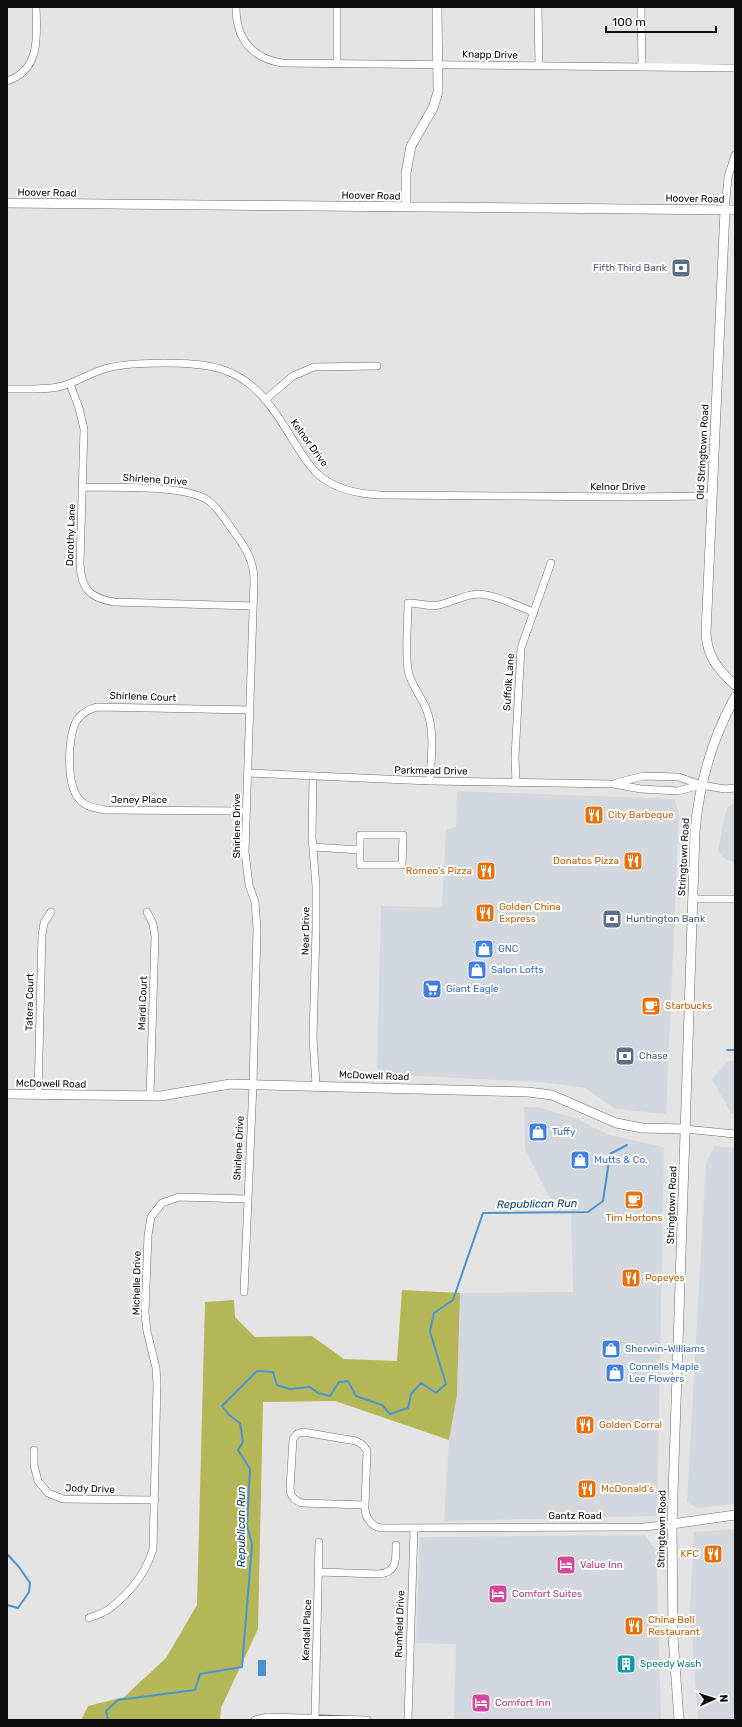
<svg xmlns="http://www.w3.org/2000/svg" width="742" height="1727" viewBox="0 0 742 1727" font-family="Rubik,sans-serif">
  <style>
    .built { fill: #d3d8df }
    .forest { fill: #b4b757 }
    .water { fill: #4a93d2 }
    .lines { fill: none; stroke-linecap: round; stroke-linejoin: round }
    .stream { stroke: #4a93d2; stroke-width: 2 }
    .street-casing { stroke: #6d6e6f; stroke-width: 8 }
    .secondary-casing { stroke: #6d6e6f; stroke-width: 10 }
    .street { stroke: #fff; stroke-width: 7 }
    .secondary { stroke: #fff; stroke-width: 9 }
    .labels { text-anchor: middle; dominant-baseline: central; stroke-width: 4; stroke-linejoin: round; paint-order: stroke }
    .street-label { font-size: 10px; fill: #0d0d0d; stroke: #fff }
    .service-label { font-size: 10px; fill: #4e5e75; stroke: #fff; text-anchor: start }
    .food-label { font-size: 10px; fill: #c56008; stroke: #fff; text-anchor: start }
    .shop-label { font-size: 10px; fill: #366cbe; stroke: #fff; text-anchor: start }
    .hotel-label { font-size: 10px; fill: #b23c85; stroke: #fff; text-anchor: start }
    .culture-label { font-size: 10px; fill: #0d838f; stroke: #fff; text-anchor: start }
    .water-label { font-size: 11px; font-style: italic; fill: #0b436c; stroke: #fff }
  </style>
  <rect width="100%" height="100%" fill="#e4e4e5"/>
  <path class="built" d="M457 791 675 799 679 815 666 1114 616 1109 585 1088 541 1082 377 1074 381 906 442 907 446 829 456 827Z
    M735 803V862L726 860 718 851 725 814 728 807Z
    M728 1061H735V1114L731 1113 712 1079Z
    M524 1107H538L575 1118 609 1135 664 1147 657 1516 444 1521 449 1440 457 1395 460 1293 573 1292 571 1207 549 1197 525 1149Z
    M714 1146 735 1148V1504L697 1508 687 1502 706 1164Z
    M735 1529V1720H698L690 1607 694 1532Z
    M645 1535 656 1550 661 1720H454L456 1644 416 1643 420 1537Z"/>
  <path class="forest" d="M402 1290 460 1293 457 1395 449 1440 335 1401 263 1402 258 1629 221 1708 220 1720H81L88 1706 124 1697 166 1658 197 1605 205 1302 234 1300 235 1317 255 1337 312 1336 344 1359 397 1361Z"/>
  <path class="water" d="M258 1660H266V1676H258Z"/>
  <g class="lines">
    <path class="stream" d="M727 1050H735
      M7 1554 19 1567 30 1583 29 1592 18 1608 7 1605
      M108 1720 106 1711 118 1700 195 1690 200 1674 242 1667 252 1544 247 1526 250 1469 238 1450 243 1442 240 1423 229 1415 222 1406 257 1371 273 1372 277 1385 290 1389 310 1387 318 1393 330 1396 339 1382 348 1381 356 1396 382 1405 390 1414 408 1408 411 1394 421 1383 436 1393 446 1384 430 1332 434 1313 453 1300 483 1213 588 1212 603 1201 610 1154 627 1145"/>
    <defs>
      <path id="street" d="M236 7C236 38 251 58 282 63L735 68
        M337 7V64
        M538 7 539 66
        M641 7 642 67
        M7 81C41 70 37 35 36 7
        M725 210 728 177 735 155
        M70 384 79 408 84 429 80 564C81 588 89 598 114 602L253 606
        M7 389C24 389 41 390 58 387 74 384 86 375 101 370 126 361 194 361 221 369 258 380 277 414 296 445 303 456 310 468 320 476 337 490 358 494 380 495L629 497 711 496
        M265 400 293 376 314 367 377 366
        M83 487C113 488 186 484 209 501 219 509 226 521 234 532 246 548 254 561 254 581L245 852 249 885 255 902 257 929 253 1084 244 1292
        M248 773 430 781 614 784 641 789 678 791 701 785
        M313 776 312 837 316 886V929L313 1038 316 1085
        M430 781C431 758 435 733 427 711 422 697 410 684 408 670 405 648 408 625 408 603 419 603 428 607 439 605 452 602 464 595 477 594 494 594 518 606 533 612
        M516 782 515 757 521 648 551 563
        M616 783 643 776 679 777 701 785 725 789 735 788
        M246 811 105 810C95 808 86 807 80 800 66 786 67 736 77 720 82 713 89 709 97 707L250 710
        M360 835H403L402 865H360Z
        M313 847 360 850
        M692 899H735
        M147 912 153 924 155 937 150 1096
        M38 1094 42 935 44 923 51 912
        M685 1129 735 1134
        M303 1432 356 1441 363 1445 367 1451 365 1505 302 1503C294 1500 291 1497 290 1489L293 1439 297 1434Z
        M34 1450V1465L38 1481 48 1493 63 1499 155 1500
        M365 1505C364 1516 370 1526 381 1528L644 1527 672 1524
        M319 1572 378 1574C397 1573 396 1560 396 1545
        M89 1618C96 1615 104 1613 109 1609 130 1593 146 1573 153 1549L157 1384 156 1368 147 1331 145 1313 148 1235 151 1217 162 1203 179 1197 247 1199
        M315 1718 319 1542
        M255 1720 268 1717 367 1720
        M408 1720 414 1528"/>
      <path id="secondary" d="M7 203 735 210
        M406 207V173L411 146 433 108 438 92 437 7
        M725 210 706 633C707 656 718 670 735 685
        M7 1094 161 1096 230 1084 528 1092 552 1095 616 1123 642 1128 685 1129
        M672 1524 735 1515
        M679 1720 673 1637 672 1524 695 832C699 784 712 739 735 697"/>
    </defs>
    <use href="#street" class="street-casing"/>
    <use href="#secondary" class="secondary-casing"/>
    <use href="#street" class="street"/>
    <use href="#secondary" class="secondary"/>
  </g>
  <defs>
    <symbol id="bank-square" viewBox="-11 -11 22 22"><rect x="-9" y="-9" width="18" height="18" rx="4" fill="#5c6f8a" stroke="#fff"/><path d="M-6-4H6V4H-6ZM0-2.3a2.3 2.3 0 1 0 0 4.6a2.3 2.3 0 1 0 0-4.6Z" fill="#fff"/></symbol>
    <symbol id="restaurant-square" viewBox="-11 -11 22 22"><rect x="-9" y="-9" width="18" height="18" rx="4" fill="#e8710a" stroke="#fff"/><path d="M-5-6h1v4h1v-4h1v4h1v-4h1v5L-1.5 .5V6h-2V.5L-5-1ZM5-6V6H3V1.5H1.5Q1.5-4 5-6Z" fill="#fff"/></symbol>
    <symbol id="shop-square" viewBox="-11 -11 22 22"><rect x="-9" y="-9" width="18" height="18" rx="4" fill="#3f7fe0" stroke="#fff"/><path d="M-5-2.5h2.3a2.7 3.5 0 0 1 5.4 0H5L5.5 6h-11ZM-1.5-2.5h3a1.5 2.3 0 0 0-3 0Z" fill="#fff"/></symbol>
    <symbol id="supermarket-square" viewBox="-11 -11 22 22"><rect x="-9" y="-9" width="18" height="18" rx="4" fill="#3f7fe0" stroke="#fff"/><path d="M-6-5.5h2.5l.6 2H6L4.5 2H-2.5L-4.4-4H-6ZM-1.5 3.2a1.3 1.3 0 1 0 .1 0ZM3 3.2a1.3 1.3 0 1 0 .1 0Z" fill="#fff"/></symbol>
    <symbol id="cafe-square" viewBox="-11 -11 22 22"><rect x="-9" y="-9" width="18" height="18" rx="4" fill="#e8710a" stroke="#fff"/><path d="M-5.5-4.5H6V0H3Q3 3.5 0 3.5H-2.5Q-5.5 3.5-5.5 0ZM3-3.2v2h1.7v-2ZM-6 4.5H4V6H-6Z" fill="#fff"/></symbol>
    <symbol id="hotel-square" viewBox="-11 -11 22 22"><rect x="-9" y="-9" width="18" height="18" rx="4" fill="#d1479c" stroke="#fff"/><path d="M-6-4.5h1.5V1H6V5H4.5V3h-9V5H-6ZM-4 0a1.8 1.8 0 1 1 3.6 0ZM.5 0V-2.5h3Q6-2.5 6 0Z" fill="#fff"/></symbol>
    <symbol id="building-square" viewBox="-11 -11 22 22"><rect x="-9" y="-9" width="18" height="18" rx="4" fill="#0f9aa8" stroke="#fff"/><path d="M-4-6H4V6H1V3H-1V6H-4ZM-2.5-4.3h1.7v1.8h-1.7ZM.8-4.3h1.7v1.8H.8ZM-2.5-1h1.7V.8h-1.7ZM.8-1h1.7V.8H.8Z" fill="#fff"/></symbol>
  </defs>
  <g fill-rule="evenodd">
    <use href="#bank-square" x="670" y="257" width="22" height="22"/>
    <use href="#restaurant-square" x="583" y="804" width="22" height="22"/>
    <use href="#restaurant-square" x="622" y="850" width="22" height="22"/>
    <use href="#restaurant-square" x="475" y="860" width="22" height="22"/>
    <use href="#restaurant-square" x="474" y="902" width="22" height="22"/>
    <use href="#bank-square" x="601" y="908" width="22" height="22"/>
    <use href="#shop-square" x="473" y="938" width="22" height="22"/>
    <use href="#shop-square" x="466" y="959" width="22" height="22"/>
    <use href="#supermarket-square" x="421" y="978" width="22" height="22"/>
    <use href="#cafe-square" x="640" y="995" width="22" height="22"/>
    <use href="#bank-square" x="614" y="1045" width="22" height="22"/>
    <use href="#shop-square" x="527" y="1121" width="22" height="22"/>
    <use href="#shop-square" x="569" y="1149" width="22" height="22"/>
    <use href="#cafe-square" x="623" y="1189" width="22" height="22"/>
    <use href="#restaurant-square" x="620" y="1267" width="22" height="22"/>
    <use href="#shop-square" x="600" y="1338" width="22" height="22"/>
    <use href="#shop-square" x="604" y="1362" width="22" height="22"/>
    <use href="#restaurant-square" x="574" y="1414" width="22" height="22"/>
    <use href="#restaurant-square" x="576" y="1478" width="22" height="22"/>
    <use href="#restaurant-square" x="702" y="1543" width="22" height="22"/>
    <use href="#hotel-square" x="555" y="1554" width="22" height="22"/>
    <use href="#hotel-square" x="487" y="1583" width="22" height="22"/>
    <use href="#restaurant-square" x="623" y="1615" width="22" height="22"/>
    <use href="#building-square" x="615" y="1653" width="22" height="22"/>
    <use href="#hotel-square" x="470" y="1692" width="22" height="22"/>
  </g>
  <g class="labels">
    <g class="street-label">
      <text transform="translate(490 55) rotate(1)">Knapp Drive</text>
      <text transform="translate(47 193) rotate(1)">Hoover Road</text>
      <text transform="translate(371 196) rotate(1)">Hoover Road</text>
      <text transform="translate(695 199) rotate(1)">Hoover Road</text>
      <text transform="translate(309 443) rotate(54)">Kelnor Drive</text>
      <text transform="translate(703 452) rotate(-87)">Old Stringtown Road</text>
      <text transform="translate(155 480) rotate(4)">Shirlene Drive</text>
      <text x="618" y="487">Kelnor Drive</text>
      <text transform="translate(71 535) rotate(-88)">Dorothy Lane</text>
      <text transform="translate(509 682) rotate(-86)">Suffolk Lane</text>
      <text transform="translate(143 697) rotate(2)">Shirlene Court</text>
      <text transform="translate(431 771) rotate(1)">Parkmead Drive</text>
      <text x="139" y="800">Jeney Place</text>
      <text transform="translate(237 826) rotate(-90)">Shirlene Drive</text>
      <text transform="translate(684 857) rotate(-87)">Stringtown Road</text>
      <text transform="translate(306 931) rotate(-89)">Near Drive</text>
      <text transform="translate(30 1002) rotate(-89)">Tatera Court</text>
      <text transform="translate(143 1003) rotate(-88)">Mardi Court</text>
      <text transform="translate(374 1076) rotate(2)">McDowell Road</text>
      <text transform="translate(51 1084) rotate(1)">McDowell Road</text>
      <text transform="translate(239 1148) rotate(-87)">Shirlene Drive</text>
      <text transform="translate(672 1205) rotate(-88)">Stringtown Road</text>
      <text transform="translate(137 1283) rotate(-89)">Michelle Drive</text>
      <text transform="translate(90 1489) rotate(2)">Jody Drive</text>
      <text x="575" y="1516">Gantz Road</text>
      <text transform="translate(662 1529) rotate(-89)">Stringtown Road</text>
      <text transform="translate(400 1624) rotate(-88)">Rumfield Drive</text>
      <text transform="translate(307 1630) rotate(-88)">Kendall Place</text>
    </g>
    <g class="service-label">
      <text x="667" y="268" text-anchor="end">Fifth Third Bank</text>
      <text x="626" y="919">Huntington Bank</text>
      <text x="639" y="1056">Chase</text>
    </g>
    <g class="food-label">
      <text x="608" y="815">City Barbeque</text>
      <text x="619" y="861" text-anchor="end">Donatos Pizza</text>
      <text x="472" y="871" text-anchor="end">Romeo's Pizza</text>
      <text x="499" y="907">Golden China<tspan x="499" dy="12">Express</tspan></text>
      <text x="665" y="1006">Starbucks</text>
      <text x="634" y="1218" text-anchor="middle">Tim Hortons</text>
      <text x="645" y="1278">Popeyes</text>
      <text x="599" y="1425">Golden Corral</text>
      <text x="601" y="1489">McDonald's</text>
      <text x="699" y="1554" text-anchor="end">KFC</text>
      <text x="648" y="1620">China Bell<tspan x="648" dy="12">Restaurant</tspan></text>
    </g>
    <g class="shop-label">
      <text x="498" y="949">GNC</text>
      <text x="491" y="970">Salon Lofts</text>
      <text x="446" y="989">Giant Eagle</text>
      <text x="552" y="1132">Tuffy</text>
      <text x="594" y="1160">Mutts &amp; Co.</text>
      <text x="625" y="1349">Sherwin-Williams</text>
      <text x="629" y="1367">Connells Maple<tspan x="629" dy="12">Lee Flowers</tspan></text>
    </g>
    <g class="hotel-label">
      <text x="580" y="1565">Value Inn</text>
      <text x="512" y="1594">Comfort Suites</text>
      <text x="495" y="1703">Comfort Inn</text>
    </g>
    <g class="culture-label">
      <text x="640" y="1664">Speedy Wash</text>
    </g>
    <g class="water-label">
      <text transform="translate(537 1204) rotate(-1)">Republican Run</text>
      <text transform="translate(241 1527) rotate(-90)">Republican Run</text>
    </g>
  </g>
  <rect width="742" height="1727" fill="none" stroke="#0d0d0d" stroke-width="16"/>
  <g transform="translate(714 1699) rotate(87)" stroke="#ffffff" stroke-width="3" paint-order="stroke">
  <path d="M0-3L7 15L0 10L-7 15Z" fill="#0d0d0d"/>
  <text y="-6" font-size="11" font-weight="bold" text-anchor="middle" fill="#0d0d0d">N</text>
  </g>
  <path d="M606 26v6h110v-6" fill="none" stroke="#0d0d0d" stroke-width="2"/>
  <text x="612" y="26" font-size="12" fill="#0d0d0d" stroke="#ffffff" stroke-width="3" paint-order="stroke">100 m</text>
</svg>
